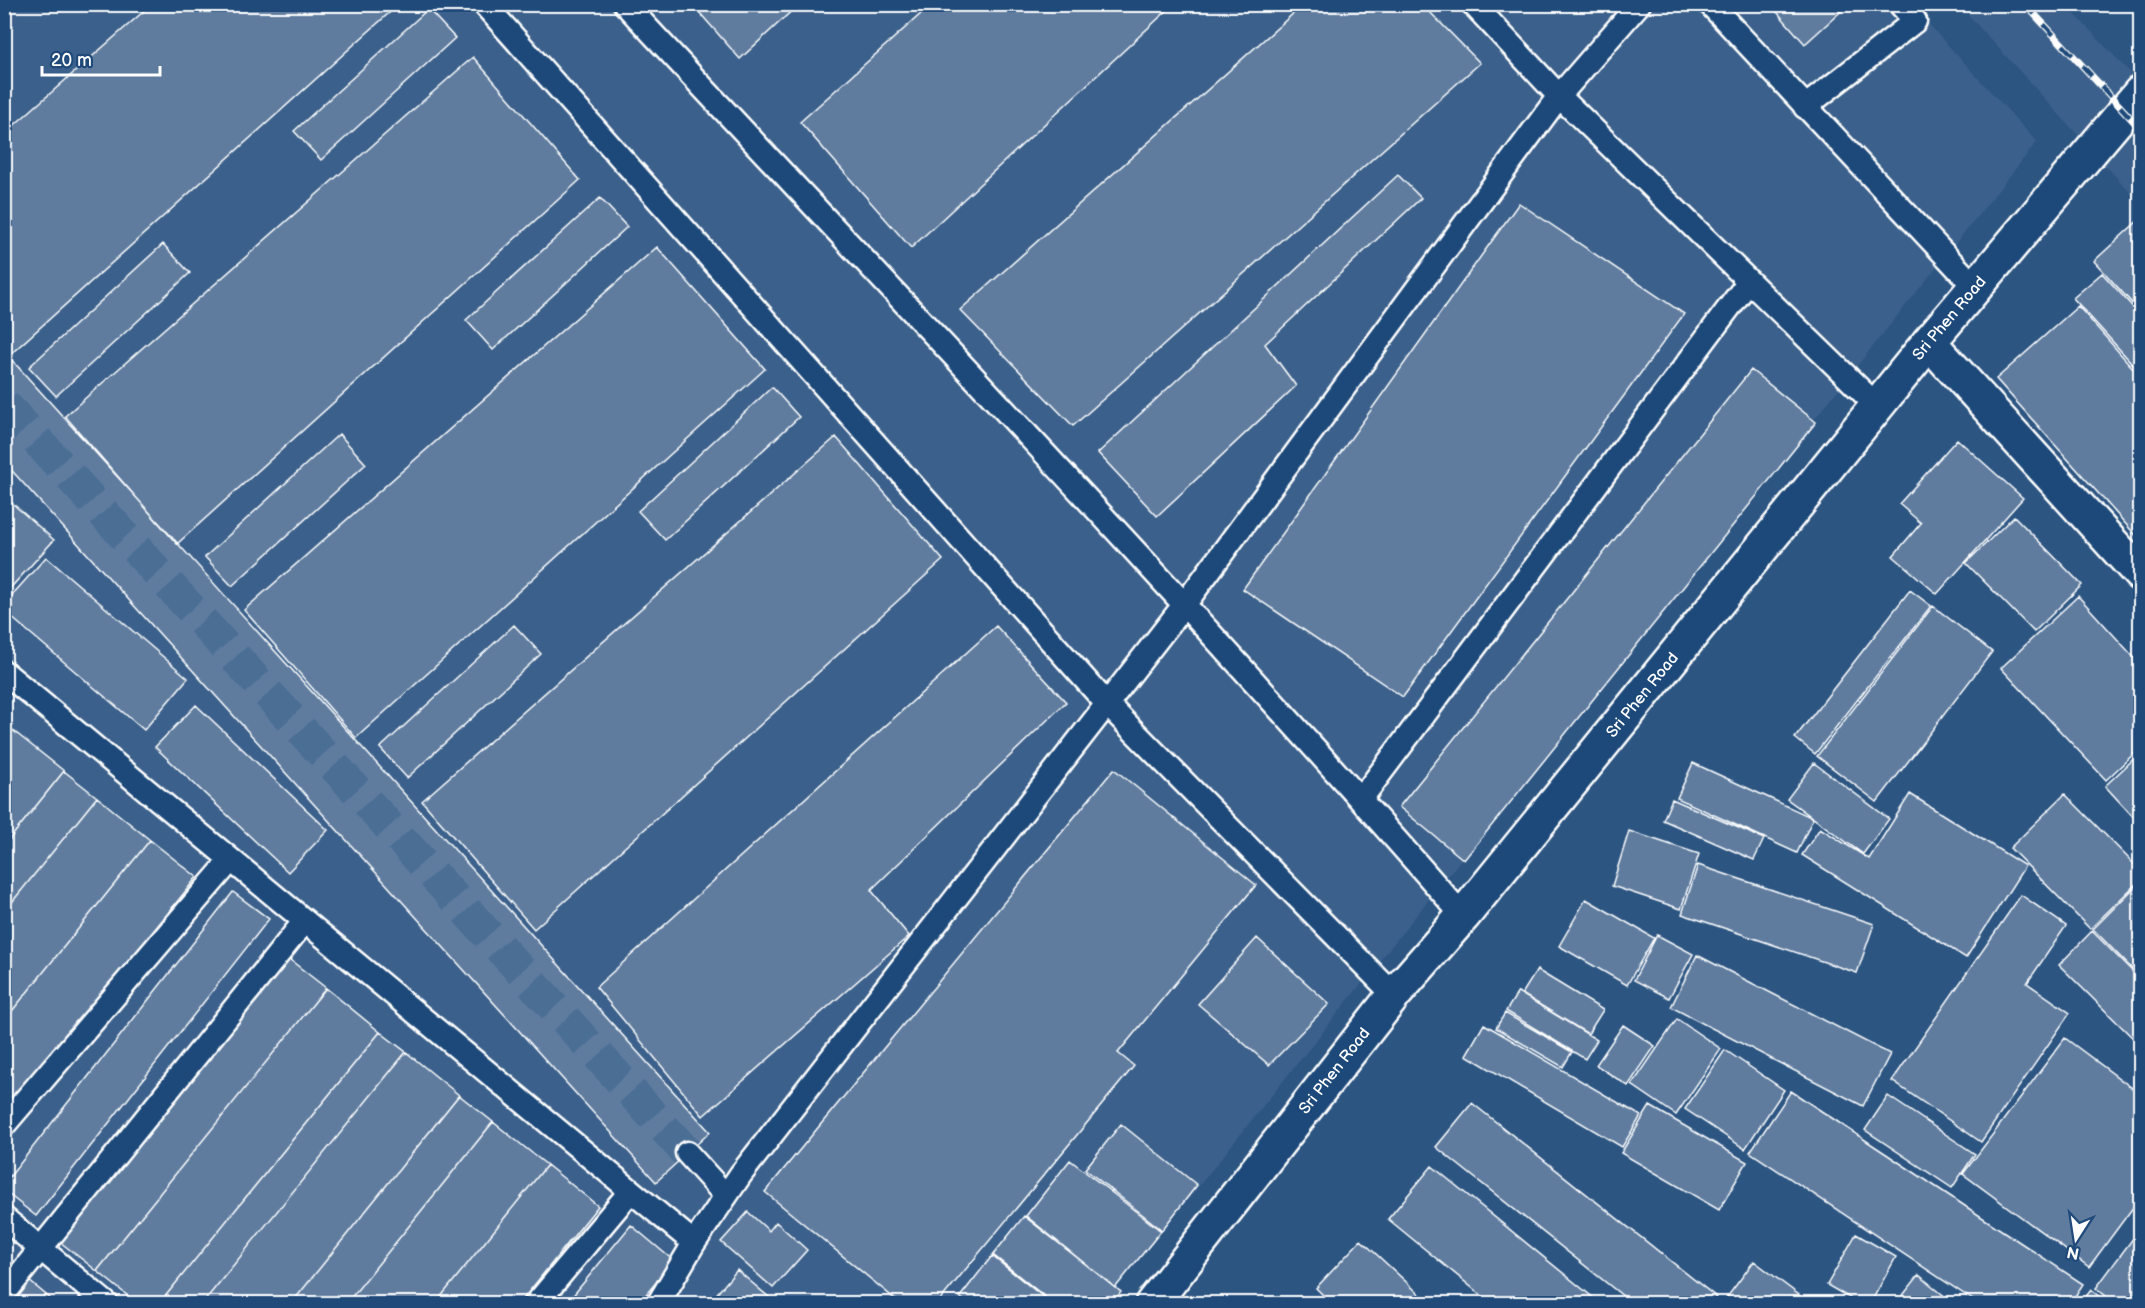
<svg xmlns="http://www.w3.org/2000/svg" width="2145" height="1308" viewBox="0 0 2145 1308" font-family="'Balsamiq Sans',sans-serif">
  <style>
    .built { fill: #3b618b }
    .building { fill: #5e7c9f; stroke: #fff; stroke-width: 1.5 }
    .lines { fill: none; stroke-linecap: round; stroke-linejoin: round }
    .minor-tunnel { stroke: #4c6e95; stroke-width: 33; stroke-dasharray: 33 16; stroke-linecap: butt }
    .service-casing { stroke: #fff; stroke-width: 27 }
    .minor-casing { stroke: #fff; stroke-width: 38 }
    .secondary-casing { stroke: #fff; stroke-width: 38 }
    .service { stroke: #1f4a7a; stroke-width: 22 }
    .minor { stroke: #1f4a7a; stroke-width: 33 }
    .secondary { stroke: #1f4a7a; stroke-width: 33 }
    .rail-casing { stroke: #fff; stroke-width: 7 }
    .rail { stroke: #1f4a7a; stroke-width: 4.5; stroke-dasharray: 14; stroke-linecap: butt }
    .labels { text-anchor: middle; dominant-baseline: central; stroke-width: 4.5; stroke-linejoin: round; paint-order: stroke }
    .street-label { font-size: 16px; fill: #fff; stroke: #1f4a7a }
  </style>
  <rect width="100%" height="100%" fill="#2c5582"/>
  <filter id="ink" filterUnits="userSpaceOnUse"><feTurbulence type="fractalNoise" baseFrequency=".0167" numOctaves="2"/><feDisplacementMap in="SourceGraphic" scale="12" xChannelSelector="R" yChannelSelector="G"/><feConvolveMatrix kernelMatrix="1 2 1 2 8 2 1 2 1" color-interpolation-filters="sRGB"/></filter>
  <g filter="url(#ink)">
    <path class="built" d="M5 5H1911L2037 142 1105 1303 5 1304Z
      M1959 5H2066L2140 83V203Z"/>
    <path class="building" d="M152 4H399L4 360V134Z
      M692 4H799L740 59Z
      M932 4H1174L911 248 800 122Z
      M1304 4H1422L1480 63 1073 426 960 310Z
      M1770 4H1849L1805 44Z
      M428 9 455 38 321 160 294 131Z
      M473 57 580 180 177 544 65 416Z
      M1398 175 1421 198 1265 344 1296 386 1157 516 1098 453Z
      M600 198 627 227 493 350 466 320Z
      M1519 203 1684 314 1403 697 1243 589Z
      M2140 219V312L2094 261Z
      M163 244 190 273 56 396 29 367Z
      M657 247 765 369 356 738 244 610Z
      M2102 273 2140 315V372L2073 298Z
      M2078 306 2140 376V540L1996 379Z
      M10 358 710 1132 656 1182 4 462V362Z
      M1751 370 1816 422 1464 860 1399 807Z
      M772 387 799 417 665 540 638 511Z
      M339 434 366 464 232 586 205 557Z
      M836 437 943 560 534 929 422 801Z
      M1957 439 2023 498 1937 594 1893 556 1921 523 1899 504Z
      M4 496 54 540 4 595Z
      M2014 516 2082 585 2034 632 1966 563Z
      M46 557 188 678 144 730 4 611V604Z
      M1910 590 1931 606 1815 754 1795 738Z
      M2078 596 2140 664V748L2106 780 2001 668Z
      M1933 606 1992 652 1877 802 1817 756Z
      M514 625 541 654 407 778 380 748Z
      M996 626 1066 702 871 890 909 936 703 1116 596 987Z
      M196 705 328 830 288 872 155 747Z
      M11 729 64 771 4 846V737Z
      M2140 753V824L2105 786Z
      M1693 763 1813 818 1797 853 1677 798Z
      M1814 763 1889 819 1863 854 1787 799Z
      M1114 769 1256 885 1118 1053 1134 1066 937 1304H901L765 1192Z
      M64 771 97 797 4 912V846Z
      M1910 794 2025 866 1966 958 1802 855 1820 828 1869 859Z
      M2065 794 2140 870V880L2090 929 2010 848Z
      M97 797 150 840 4 1021V912Z
      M1672 799 1764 839 1754 860 1663 820Z
      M1629 831 1699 854 1681 909 1612 886Z
      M150 840 197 877 4 1116V1021Z
      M1698 865 1874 924 1857 973 1682 914Z
      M2140 882V977L2093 929Z
      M233 892 269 919 36 1216 4 1191V1184Z
      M2021 895 2066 926 2027 983 2070 1013 1981 1142 1892 1081Z
      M1586 899 1654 938 1627 985 1559 946Z
      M2092 931 2140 979V1045L2059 965Z
      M1657 935 1693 954 1669 998 1634 980Z
      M1257 938 1329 1004 1269 1065 1198 1004Z
      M1697 955 1890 1054 1863 1106 1671 1007Z
      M289 959 326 988 97 1271 60 1242Z
      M1537 970 1603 1010 1588 1034 1522 994Z
      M326 988 380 1032 159 1304H138L97 1271Z
      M1518 992 1597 1040 1585 1059 1506 1011Z
      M1505 1013 1572 1052 1563 1067 1496 1028Z
      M1677 1019 1721 1049 1676 1115 1632 1085Z
      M1484 1024 1641 1116 1622 1147 1466 1055Z
      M1623 1025 1655 1046 1628 1086 1596 1065Z
      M380 1032 406 1052 202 1304H159Z
      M2065 1038 2140 1094V1198L2089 1267 1963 1174Z
      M1725 1050 1784 1090 1745 1149 1685 1109Z
      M406 1052 459 1095 291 1304H202Z
      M1791 1091 2083 1284 2070 1304H1979L1750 1152Z
      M459 1095 493 1122 346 1304H291Z
      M1888 1096 1975 1154 1952 1188 1865 1130Z
      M1472 1103 1716 1297 1711 1304H1633L1436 1147Z
      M1650 1106 1747 1162 1719 1210 1621 1153Z
      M493 1122 547 1165 435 1304H346Z
      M1121 1124 1197 1185 1162 1230 1085 1169Z
      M1070 1160 1161 1231 1115 1288 1026 1216Z
      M547 1165 598 1206 519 1304H435Z
      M1432 1166 1601 1304H1492L1388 1219Z
      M748 1212 769 1231 776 1222 807 1250 773 1288 721 1242Z
      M1024 1216 1121 1292 1112 1304H1054L993 1255Z
      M631 1225 674 1261 638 1304H566Z
      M1856 1234 1896 1257 1870 1304H1860L1827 1285Z
      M2134 1237 2140 1241V1304H2116L2096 1288Z
      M1361 1240 1430 1304H1332L1316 1288Z
      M992 1256 1052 1304H968L960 1297Z
      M1754 1261 1811 1304H1722Z
      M737 1270 777 1304H708Z
      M1919 1275 1954 1304H1896Z
      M28 1280 57 1304H9Z
      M2091 1290 2109 1304H2080Z"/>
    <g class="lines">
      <path class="minor-tunnel" d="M4 404 687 1153"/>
      <defs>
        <path id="service" d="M484 4 1107 704 1394 995
          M625 4C906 306 1192 605 1463 916
          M1473 4 1559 96 1877 406
          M1710 4 1976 288
          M1805 107 1915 21 1900 4
          M4 672 694 1243
          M1361 799 1749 281
          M4 1125 231 860
          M687 1153 726 1196
          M4 1218 107 1304
          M4 1294 304 922
          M536 1304 629 1193
          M658 1304 694 1243 741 1174 1184 605 1559 96 1639 4"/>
        <path id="minor" d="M1929 342 2140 574"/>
        <g id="secondary">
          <path id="s1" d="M1152 1304 1394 995 1463 916 1929 342 2140 93"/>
        </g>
      </defs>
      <use href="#service" class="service-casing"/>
      <use href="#minor" class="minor-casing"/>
      <use href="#secondary" class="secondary-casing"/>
      <use href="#service" class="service"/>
      <use href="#minor" class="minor"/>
      <use href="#secondary" class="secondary"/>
      <defs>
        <path id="rail" d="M2025 4 2140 128"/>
      </defs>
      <use href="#rail" class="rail-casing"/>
      <use href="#rail" class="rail"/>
    </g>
  </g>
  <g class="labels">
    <g class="street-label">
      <text stroke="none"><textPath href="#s1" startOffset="1268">Sri Phen Road</textPath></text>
      <text stroke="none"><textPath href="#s1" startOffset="782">Sri Phen Road</textPath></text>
      <text stroke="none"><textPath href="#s1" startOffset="296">Sri Phen Road</textPath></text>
    </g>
  </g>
  <rect width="2145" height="1308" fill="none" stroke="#1f4a7a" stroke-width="24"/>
  <rect x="12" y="12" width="2121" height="1284" fill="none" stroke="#fff" stroke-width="2" filter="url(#ink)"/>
  <g transform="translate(2076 1239) rotate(192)" stroke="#1f4a7a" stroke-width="4.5" paint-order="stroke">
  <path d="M0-4.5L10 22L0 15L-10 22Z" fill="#ffffff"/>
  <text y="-9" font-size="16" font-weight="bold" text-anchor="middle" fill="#ffffff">N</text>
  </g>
  <path d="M42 66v9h118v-9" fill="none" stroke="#ffffff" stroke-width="3"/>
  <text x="51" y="66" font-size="18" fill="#ffffff" stroke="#1f4a7a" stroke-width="4.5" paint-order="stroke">20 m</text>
</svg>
